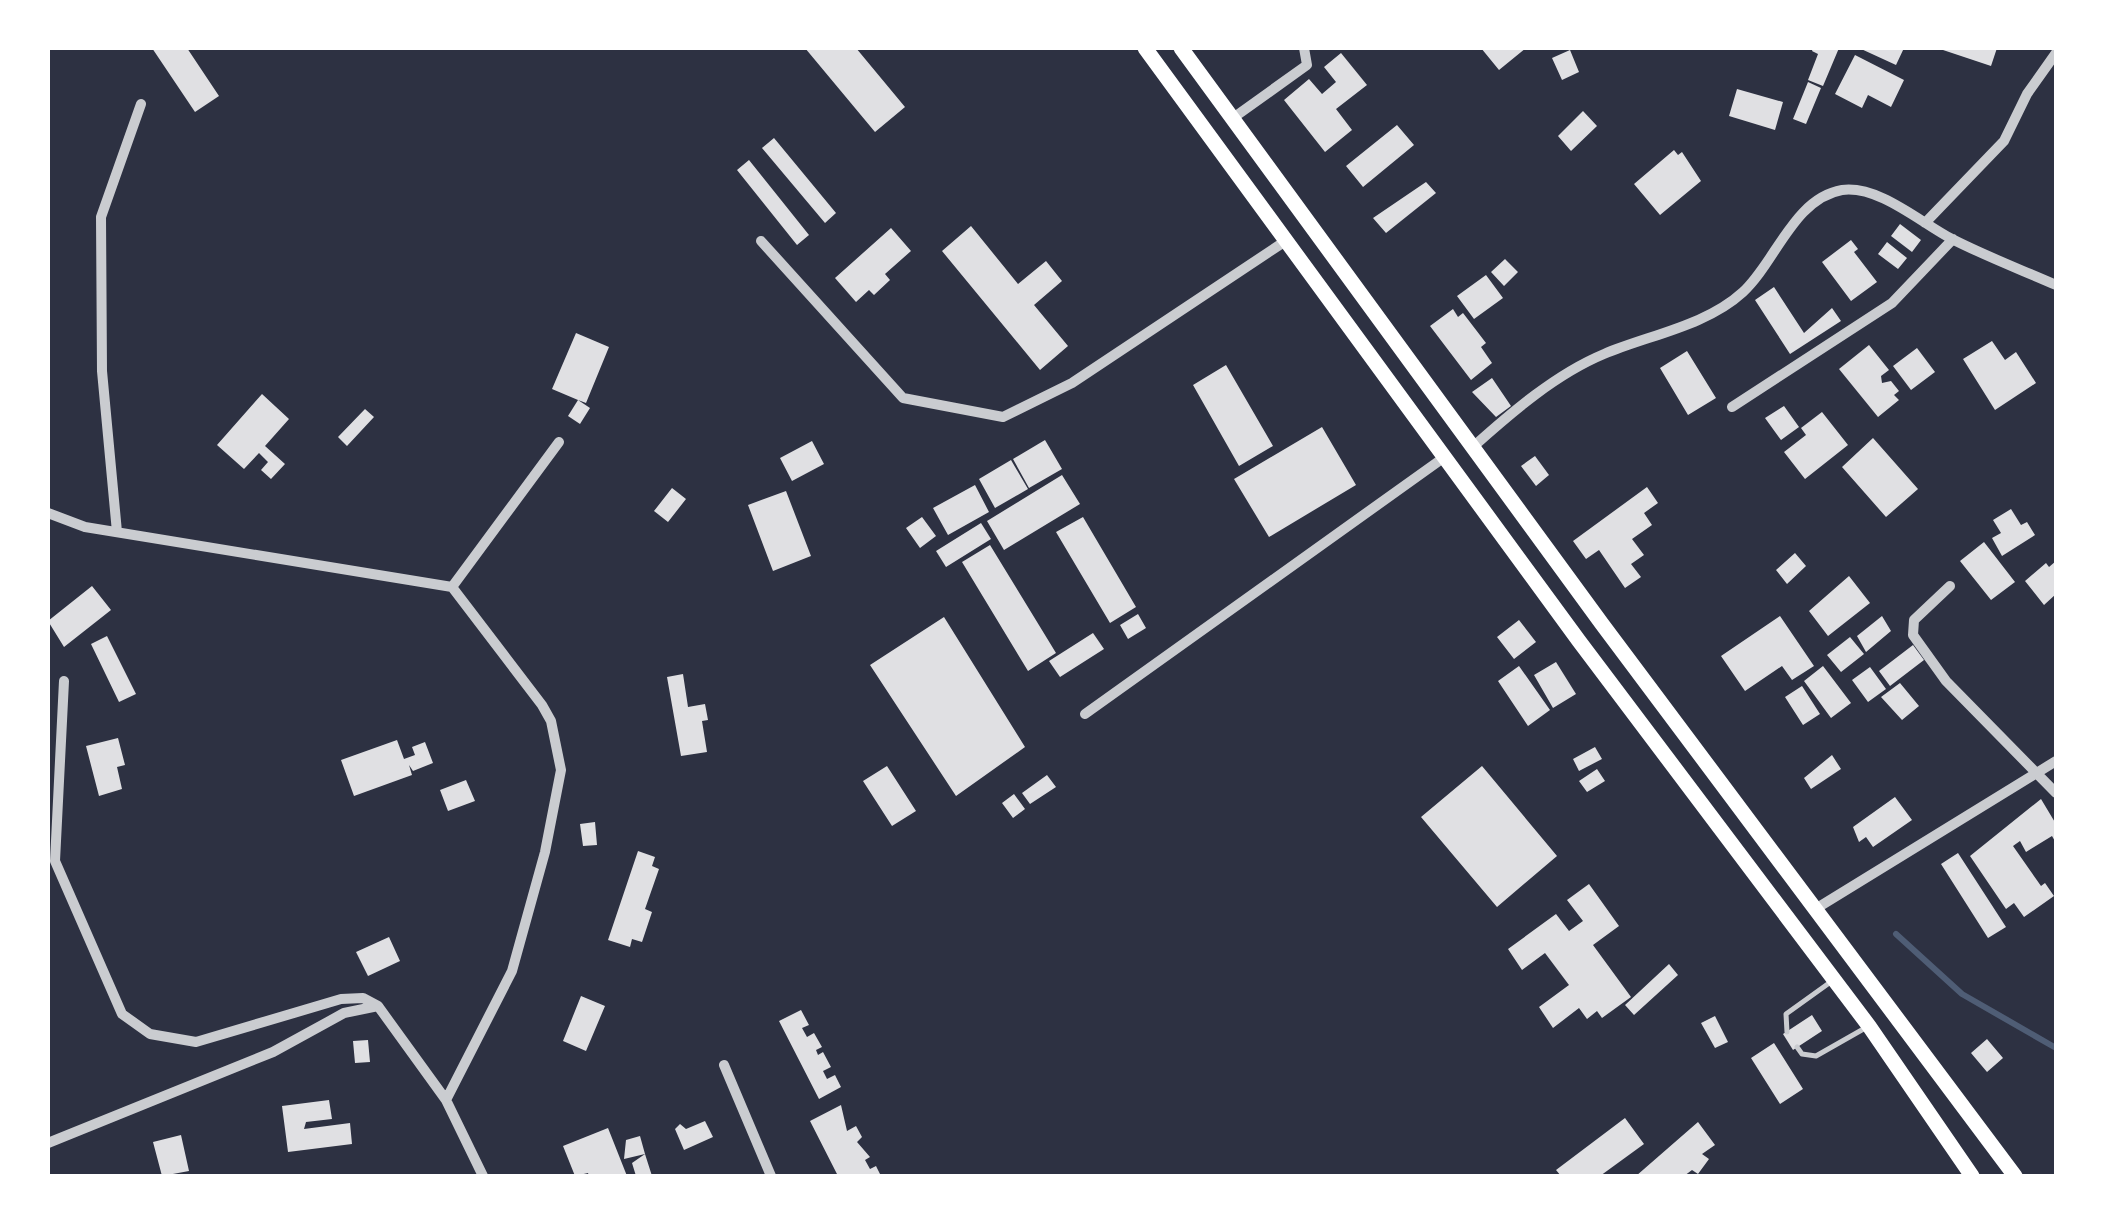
<svg xmlns="http://www.w3.org/2000/svg" width="2104" height="1224" viewBox="0 0 2104 1224" font-family="'PT Sans Narrow',sans-serif">
  <style>
    .lines { fill: none; stroke-linecap: round; stroke-linejoin: round }
    .stream { stroke: #4f5d75; stroke-width: 6 }
    .building { fill: #e0e0e3 }
    .service { stroke: #caccd0; stroke-width: 5 }
    .minor { stroke: #caccd0; stroke-width: 10 }
    .primary { stroke: #fff; stroke-width: 15 }
  </style>
  <rect width="100%" height="100%" fill="#2d3142"/>
  <g class="lines">
    <path class="stream" d="M1896 934 1962 994 2056 1048"/>
  </g>
  <path class="building" d="M152 48H187L219 96 195 112Z
    M805 48H856L905 107 875 132Z
    M1481 48H1526L1499 70Z
    M1813 48H1839L1823 86 1808 80 1818 54 1812 51Z
    M1859 48H1904L1896 65Z
    M1937 48H1997L1991 66Z
    M1570 50 1579 72 1562 80 1552 58Z
    M1341 53 1367 85 1336 109 1352 130 1325 152 1284 100 1309 79 1322 94 1336 82 1324 67Z
    M1855 55 1904 80 1891 107 1868 95 1862 108 1835 94Z
    M1808 82 1821 88 1806 124 1793 119Z
    M1737 89 1783 102 1775 130 1729 116Z
    M1583 111 1597 126 1571 151 1558 136Z
    M1397 125 1414 145 1363 187 1346 166Z
    M774 138 836 213 825 223 762 148Z
    M1674 150 1678 155 1682 152 1701 181 1660 215 1634 184Z
    M749 160 809 235 797 245 737 170Z
    M1426 182 1436 193 1386 233 1373 218Z
    M1900 224 1921 240 1912 252 1891 236Z
    M971 226 1018 284 1046 261 1062 281 1034 305 1068 346 1040 370 942 251Z
    M891 228 911 251 885 274 890 280 874 295 869 290 856 302 835 278Z
    M1851 240 1858 249 1854 252 1877 282 1851 301 1822 262Z
    M1887 242 1907 258 1898 269 1878 254Z
    M1505 259 1518 272 1504 286 1491 272Z
    M1486 275 1503 298 1474 319 1457 296Z
    M1774 287 1804 333 1832 308 1841 321 1790 354 1755 300Z
    M1453 309 1458 317 1463 313 1486 343 1481 347 1492 363 1471 380 1430 326Z
    M576 333 609 347 586 403 578 400 590 408 580 424 568 416 578 400 552 389Z
    M1992 341 2005 360 2016 352 2036 383 1995 410 1963 359Z
    M1869 345 1889 370 1881 376 1882 383 1891 381 1899 391 1894 395 1899 400 1878 417 1839 369Z
    M1917 348 1935 372 1911 390 1893 366Z
    M1687 351 1716 398 1688 415 1660 368Z
    M1226 365 1273 446 1239 466 1193 385Z
    M1492 378 1511 406 1496 417 1472 392Z
    M262 394 289 419 265 446 285 464 271 479 261 470 268 462 259 453 244 469 217 445Z
    M1784 406 1799 427 1781 440 1765 418Z
    M365 409 374 417 347 446 338 437Z
    M1822 412 1848 445 1805 479 1784 452 1806 435 1801 428Z
    M1322 427 1356 485 1269 537 1234 479Z
    M1873 438 1918 489 1886 517 1842 467Z
    M1045 440 1062 469 1029 488 1013 459Z
    M812 441 824 464 792 481 780 458Z
    M1535 456 1549 475 1536 486 1521 466Z
    M1011 460 1028 489 995 508 979 479Z
    M1062 475 1080 504 1004 550 987 521Z
    M975 485 989 512 948 535 933 508Z
    M1647 487 1658 503 1644 513 1652 525 1632 539 1644 555 1631 564 1641 577 1625 588 1599 550 1586 559 1573 541Z
    M672 488 686 499 668 522 654 511Z
    M786 491 811 556 773 571 748 505Z
    M2011 509 2021 525 2027 522 2035 535 2002 556 1992 538 2001 533 1993 520Z
    M922 517 936 536 920 548 906 528Z
    M1083 517 1136 607 1110 623 1056 532Z
    M981 523 991 539 946 567 936 551Z
    M1984 542 2015 582 1991 600 1960 561Z
    M990 545 1056 653 1028 671 962 562Z
    M1795 553 1806 566 1787 584 1776 570Z
    M2056 561V594L2044 605 2025 581 2046 563 2049 567Z
    M1849 576 1870 603 1828 636 1809 611Z
    M92 586 111 610 64 647 48 621Z
    M1138 614 1146 628 1128 639 1120 625Z
    M1780 616 1814 666 1792 680 1782 666 1745 691 1721 656Z
    M1882 616 1891 631 1866 652 1857 636Z
    M944 617 1025 747 956 796 870 665Z
    M1519 620 1536 642 1514 659 1497 637Z
    M1093 633 1104 649 1060 677 1049 661Z
    M107 636 136 694 119 702 91 644Z
    M1850 637 1864 654 1841 672 1827 655Z
    M1913 645 1924 660 1890 686 1879 671Z
    M1556 662 1576 694 1553 708 1534 675Z
    M1519 666 1550 710 1528 726 1498 681Z
    M1823 666 1851 703 1831 718 1804 681Z
    M1870 667 1886 689 1868 702 1852 680Z
    M683 674 688 707 705 704 708 720 702 721 707 752 681 756 667 677Z
    M1900 683 1919 706 1902 720 1881 697Z
    M1802 686 1820 714 1803 725 1785 697Z
    M118 738 125 765 117 767 122 789 99 796 86 746Z
    M397 740 404 759 415 755 412 747 425 742 433 763 413 771 409 765 412 775 354 796 341 760Z
    M1595 747 1602 759 1579 771 1573 759Z
    M1832 755 1841 769 1811 789 1804 778Z
    M887 766 916 811 892 826 863 781Z
    M1482 766 1557 856 1497 907 1421 817Z
    M1597 769 1605 781 1587 792 1579 781Z
    M1047 775 1056 787 1030 804 1022 793Z
    M466 780 475 801 448 811 440 790Z
    M1014 794 1025 809 1013 818 1002 803Z
    M1895 797 1912 820 1873 847 1866 837 1859 842 1853 827Z
    M2041 799 2056 824V843L2052 836 2026 852 2020 841 2013 846 2041 886 2045 883 2054 896 2024 917 2014 903 2006 909 1970 856Z
    M595 822 597 845 583 846 580 824Z
    M638 851 655 857 652 866 659 869 645 909 652 912 642 942 632 939 630 947 608 940Z
    M1958 853 2006 927 1988 938 1941 864Z
    M1589 884 1619 926 1593 945 1631 997 1602 1018 1597 1011 1587 1019 1579 1008 1553 1028 1539 1007 1569 985 1545 953 1522 970 1508 949 1556 914 1569 931 1583 921 1567 900Z
    M389 937 400 961 368 976 356 952Z
    M1669 964 1678 975 1634 1015 1625 1005Z
    M581 996 605 1006 586 1051 563 1041Z
    M801 1010 809 1025 802 1028 807 1037 814 1033 822 1047 816 1050 818 1055 823 1052 831 1067 823 1071 827 1079 835 1075 841 1087 819 1099 779 1021Z
    M1812 1015 1822 1031 1793 1050 1783 1034Z
    M1715 1016 1728 1042 1715 1048 1701 1023Z
    M1987 1039 2003 1058 1987 1072 1971 1053Z
    M368 1040 370 1062 355 1063 353 1041Z
    M1774 1043 1803 1089 1780 1104 1751 1058Z
    M329 1100 332 1119 306 1122 304 1129 350 1123 352 1144 288 1152 282 1106Z
    M841 1105 847 1131 856 1126 862 1137 857 1142 870 1157 865 1160 870 1169 876 1166 881 1176H838L810 1121Z
    M1625 1118 1644 1144 1600 1176H1561L1556 1170Z
    M705 1121 713 1137 684 1150 675 1129 680 1124 686 1129Z
    M1698 1122 1715 1145 1702 1154 1709 1159 1698 1174 1692 1170 1684 1176H1636Z
    M608 1128 627 1176H589L588 1173 575 1176 563 1146Z
    M181 1135 189 1171 162 1176 153 1142Z
    M640 1136 645 1154 624 1159 626 1140Z
    M645 1154 652 1176H636L632 1163Z"/>
  <g class="lines">
    <path class="service" d="M1787 1032 1786 1014 1832 981
      M1797 1047 1802 1054 1816 1056 1867 1027"/>
    <path class="minor" d="M1233 118 1307 65 1304 48
      M1925 223 2004 141 2027 94 2056 53
      M761 241 903 398 1003 417 1072 383 1287 240
      M1732 407 1892 303 1953 239
      M1474 446C1512 412 1556 374 1604 354 1649 335 1706 326 1743 292 1775 263 1794 198 1842 190 1879 185 1921 223 1952 239 1985 256 2022 270 2056 285
      M48 513 85 527 452 587 542 705 551 721 561 770 545 852 512 971 446 1100 483 1176
      M117 532 102 371 101 217 141 104
      M1950 586 1914 620 1913 635 1946 681 2056 793
      M452 587 559 442
      M64 681 55 861 122 1014 150 1034 196 1042 341 999 363 998 378 1006
      M1085 714 1446 456
      M1817 908 2056 761
      M724 1065 771 1176
      M48 1143 273 1052 344 1013 378 1006 446 1100"/>
    <path class="primary" d="M1145 48 1579 641 1869 1026 1972 1176
      M1181 48 1602 624 2015 1176"/>
  </g>
  <rect width="2104" height="1224" fill="none" stroke="#ffffff" stroke-width="100"/>
</svg>
